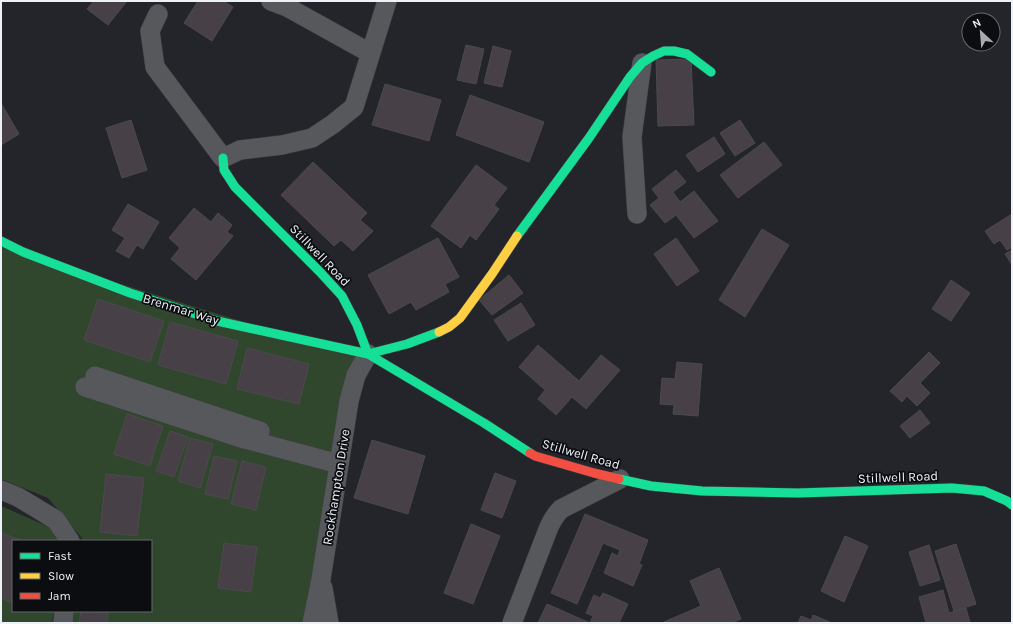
<svg xmlns="http://www.w3.org/2000/svg" width="1013" height="624" viewBox="0 0 1013 624" font-family="Karla,sans-serif">
  <style>
    .green { fill: #30472d }
    .building { fill: #474046; stroke: #4b4a4d }
    .lines { fill: none; stroke-linecap: round; stroke-linejoin: round }
    .street-casing { stroke: #3e4043; stroke-width: 20 }
    .fast-casing { stroke: #3e4043; stroke-width: 10 }
    .slow-casing { stroke: #3e4043; stroke-width: 10 }
    .jam-casing { stroke: #3e4043; stroke-width: 10 }
    .street { stroke: #56585c; stroke-width: 19 }
    .fast { stroke: #16e098; stroke-width: 9 }
    .slow { stroke: #ffcf43; stroke-width: 9 }
    .jam { stroke: #f24e42; stroke-width: 9 }
    .labels { text-anchor: middle; dominant-baseline: central; stroke-width: 3.5; stroke-linejoin: round; paint-order: stroke }
    .street-label { font-size: 13px; fill: #eef1f7; stroke: #0b0d11 }
  </style>
  <rect width="100%" height="100%" fill="#23252a"/>
  <path class="green" d="M1 247 361 358 304 623H72L74 611H151V541H81L82 538 48 498 1 479Z
    M1 506 49 527 60 541H13V611H54L52 623H1Z"/>
  <path class="building" d="M94 1H127L108 25 87 9Z
    M198 1H223L233 7 212 41 184 23Z
    M466 45 484 49 476 84 457 80Z
    M493 46 511 51 502 87 484 83Z
    M691 59 694 125 658 126 656 60Z
    M385 84 441 100 429 141 372 125Z
    M470 95 544 122 529 162 456 135Z
    M1 103 19 134 1 145Z
    M131 120 147 170 122 178 106 128Z
    M740 120 755 143 735 156 720 133Z
    M714 137 725 154 698 172 686 155Z
    M764 142 782 165 738 198 720 175Z
    M313 162 367 213 360 220 373 231 353 251 341 240 334 246 281 195Z
    M476 165 507 188 494 205 499 209 476 240 470 235 461 248 431 226Z
    M676 170 686 182 673 192 680 202 694 191 718 221 694 238 676 215 665 223 650 205 659 198 652 189Z
    M128 204 159 222 143 249 137 245 129 258 116 251 125 238 112 230Z
    M194 208 211 222 218 213 232 225 227 232 233 236 196 280 171 259 180 248 169 238Z
    M1012 214V247L1007 250 1000 240 994 244 985 231Z
    M762 229 789 245 745 317 719 300Z
    M438 238 459 277 445 284 449 292 416 310 411 302 389 314 368 275Z
    M676 238 699 271 677 286 654 254Z
    M1012 250V265L1005 254Z
    M509 275 523 293 492 315 479 300Z
    M951 280 970 293 951 321 932 309Z
    M98 299 164 321 150 362 84 340Z
    M521 303 535 325 508 341 494 320Z
    M170 322 238 341 226 384 158 365Z
    M538 345 579 381 601 355 620 370 586 409 572 397 556 415 538 399 545 390 519 367Z
    M247 348 309 364 299 404 237 389Z
    M929 352 940 363 920 383 930 393 917 406 907 396 902 402 890 391Z
    M677 362 702 364 698 416 673 414 674 405 660 404 662 378 675 379Z
    M920 410 930 423 910 438 900 426Z
    M127 414 163 426 150 466 114 454Z
    M170 431 188 437 174 477 156 471Z
    M190 438 213 444 200 488 178 481Z
    M372 440 425 456 408 514 354 498Z
    M214 456 237 461 228 499 205 494Z
    M242 461 266 467 256 510 231 504Z
    M495 473 516 481 502 518 481 510Z
    M106 474 144 478 137 536 100 532Z
    M585 514 648 540 639 564 642 565 633 586 604 573 612 553 618 556 620 550 603 543 577 604 551 593Z
    M471 524 500 536 473 604 444 593Z
    M1 533 23 541H13V603L1 598Z
    M845 536 868 546 844 602 821 591Z
    M224 543 257 547 251 592 218 588Z
    M956 544 976 604 954 611 935 551Z
    M929 545 940 580 920 586 909 552Z
    M719 568 741 619 731 623H665L664 622 701 606 690 581Z
    M943 590 949 613 966 608 970 623H926L919 597Z
    M603 593 628 604 619 623H538L547 604 590 623 593 616 586 613 594 595 600 598Z
    M81 611H95L108 613 107 623H79Z
    M813 615 832 623H798L801 616 811 620Z"/>
  <g class="lines">
    <defs>
      <path id="street" d="M271 1 287 7 370 53
        M158 14 150 31 155 67 223 158 240 150 282 145 312 138 333 124 354 107 387 1
        M637 214 632 137 638 92 642 63
        M95 376 260 431
        M85 387 241 438 339 464
        M1 490 18 497 56 520 70 541
        M323 588 329 623
        M63 623 64 611
        M312 623 321 579 349 401 356 375 368 354
        M512 623 547 532C550 524 554 516 561 509L620 479"/>
      <path id="fast" d="M223 158 224 170 235 187 320 272 342 296 357 325 368 354 484 423 530 453
        M517 236 589 138 630 77 642 63 653 56 664 51H674L687 54 711 72
        M1 241 23 252 130 293 217 321 368 354 407 344 439 332
        M619 479 651 486 702 491 798 493 952 488 984 491 1007 501 1012 505"/>
      <path id="slow" d="M439 332 449 327 460 318 492 274 517 236"/>
      <path id="jam" d="M530 453 535 456 594 473 619 479"/>
    </defs>
    <use href="#street" class="street-casing"/>
    <use href="#fast" class="fast-casing"/>
    <use href="#slow" class="slow-casing"/>
    <use href="#jam" class="jam-casing"/>
    <use href="#street" class="street"/>
    <use href="#fast" class="fast"/>
    <use href="#slow" class="slow"/>
    <use href="#jam" class="jam"/>
  </g>
  <g class="labels">
    <g class="street-label">
      <text transform="translate(320 255) rotate(46)">Stillwell Road</text>
      <text transform="translate(181 309) rotate(17)">Brenmar Way</text>
      <text transform="translate(581 454) rotate(16)">Stillwell Road</text>
      <text transform="translate(898 477) rotate(-2)">Stillwell Road</text>
      <text transform="translate(336 487) rotate(-81)">Rockhampton Drive</text>
    </g>
  </g>
  <rect width="1013" height="624" fill="none" stroke="#eef1f7" stroke-width="4"/>
  <rect x="12" y="540" width="140" height="72" fill="#0b0d11" stroke="#66686d"/>
  <rect x="20" y="553" width="20" height="6" fill="#16e098" stroke="#66686d"/>
  <text x="48" y="560" font-size="12" fill="#eef1f7">Fast</text>
  <rect x="20" y="573" width="20" height="6" fill="#ffcf43" stroke="#66686d"/>
  <text x="48" y="580" font-size="12" fill="#eef1f7">Slow</text>
  <rect x="20" y="593" width="20" height="6" fill="#f24e42" stroke="#66686d"/>
  <text x="48" y="600" font-size="12" fill="#eef1f7">Jam</text>
  <g transform="translate(981 32) rotate(334)"><circle r="19" fill="#0b0d11" stroke="#66686d"/>
  <path d="M0-3L7 15L0 10L-7 15Z" fill="#a7aaaf"/>
  <text y="-6" font-size="11" font-weight="bold" text-anchor="middle" fill="#eef1f7">N</text>
  </g>
</svg>
